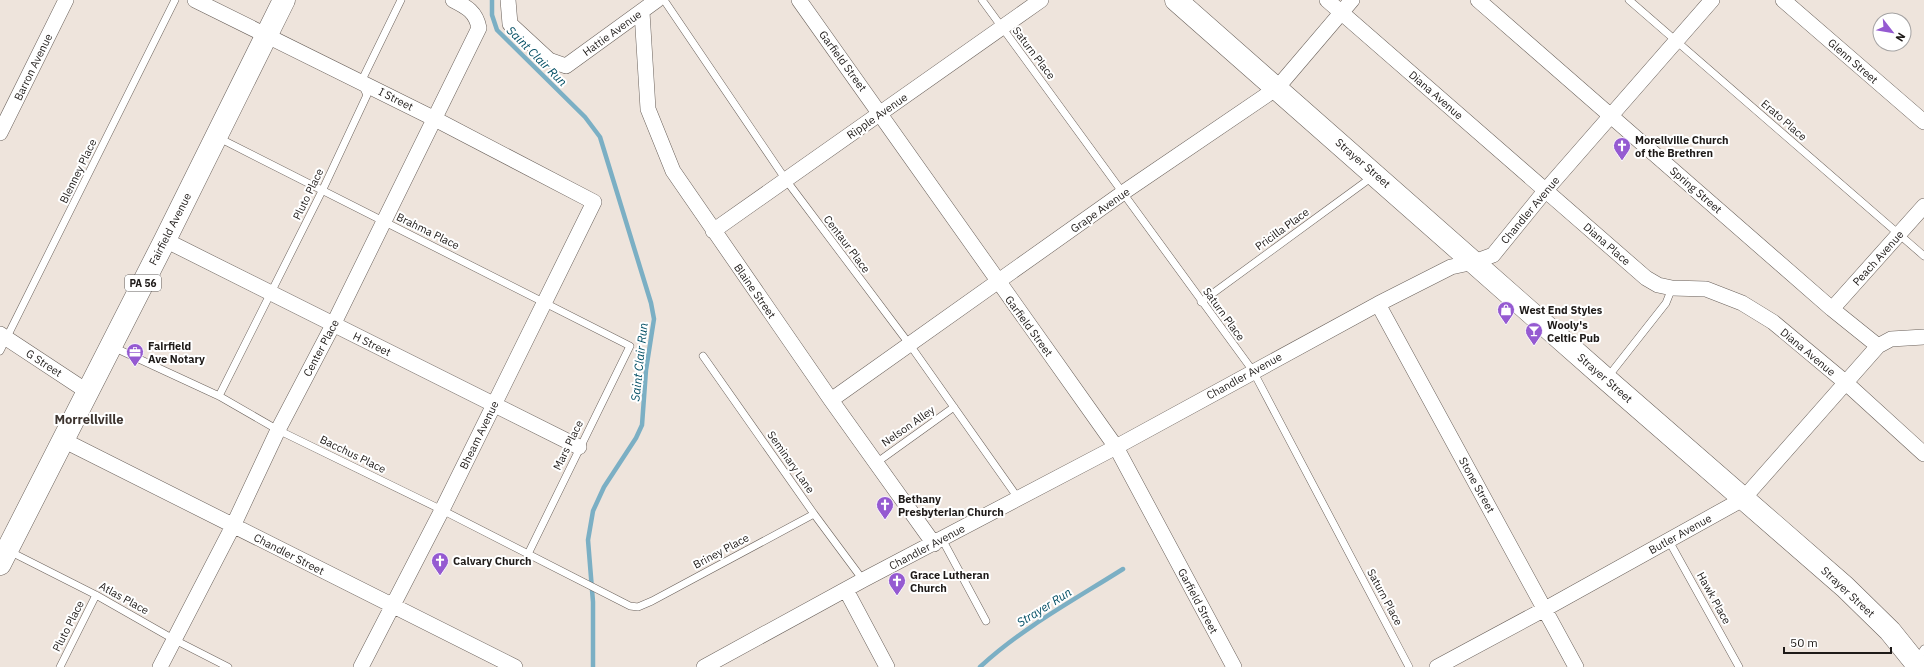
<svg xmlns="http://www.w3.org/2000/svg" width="1924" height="667" viewBox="0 0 1924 667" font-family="'IBM Plex Sans',sans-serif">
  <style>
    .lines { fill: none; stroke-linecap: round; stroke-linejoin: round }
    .stream { stroke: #7bafc4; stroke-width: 4.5 }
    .service-casing { stroke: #6a615b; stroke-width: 8 }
    .minor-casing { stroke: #6a615b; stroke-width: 16 }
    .trunk-casing { stroke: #6a615b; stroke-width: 23 }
    .service { stroke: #fff; stroke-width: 7 }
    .minor { stroke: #fff; stroke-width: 15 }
    .trunk { stroke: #fff; stroke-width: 22 }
    .labels { text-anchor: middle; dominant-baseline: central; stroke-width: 4; stroke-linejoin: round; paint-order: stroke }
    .shield { fill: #fff; stroke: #625f5d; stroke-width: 1 }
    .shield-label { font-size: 10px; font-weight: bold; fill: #1e1a18 }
    .street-label { font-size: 11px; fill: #1e1a18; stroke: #fff }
    .poi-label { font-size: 11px; font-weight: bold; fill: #1e1a18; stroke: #fff; text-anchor: start }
    .water-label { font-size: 12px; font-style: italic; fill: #004d63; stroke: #fff }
    .quarter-label { font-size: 13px; font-weight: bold; fill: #3e3530; stroke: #fff }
  </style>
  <rect width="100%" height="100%" fill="#eee4dc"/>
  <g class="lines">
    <path class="stream" d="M492 0V15L497 30 585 117 600 137 651 303 654 319 646 370 642 425 636 438 604 487 593 511 588 540 593 602V667
      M980 667C1022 628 1074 600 1123 569"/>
    <defs>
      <path id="service" d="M664 0 786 180 910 345 1018 498
        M982 0 1253 371 1409 667
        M1629 0 1924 256
        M219 138 630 346 528 554
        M1201 302 1372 177
        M113 347 219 396 278 430 442 510 630 606 638 607 652 601 814 514
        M0 351 175 0
        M703 356 814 514 863 580
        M1607 378 1666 303 1672 288
        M219 396 323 189 367 95 361 82 401 0
        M876 463 954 407
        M942 539 986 621
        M1669 541 1739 667
        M9 551 96 595 175 640 228 667
        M1917 660 1924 649
        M60 667 96 595"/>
      <path id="minor" d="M195 0 435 119 594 202 442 510 361 667
        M508 0 510 24 549 60 566 66 657 0
        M799 0 1116 447 1234 667
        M1327 0 1646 278 1658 285 1672 288 1706 289 1742 303 1773 322 1845 382 1924 454
        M1478 0 1832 309 1878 346 1891 339 1924 337
        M1783 0 1924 122
        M642 12 648 109 673 171 831 400 934 544
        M0 133 66 0
        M713 231 1041 0
        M165 240 579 447
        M1378 304 1576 667
        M1832 309 1924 206
        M0 334 88 392
        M831 400 1124 192 1277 88 1352 0
        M63 440 515 667
        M846 590 887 667
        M160 667 233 526 278 430 333 325 479 28C476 12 467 7 453 0
        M704 667 863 580 1116 447 1378 304 1451 267 1474 262 1493 255 1545 191 1712 0
        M1437 667 1545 609 1743 499 1878 346"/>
      <path id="trunk" d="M1176 0 1606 379 1845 587 1890 631 1919 667
        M0 564 165 240 284 0"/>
    </defs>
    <use href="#service" class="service-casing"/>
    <use href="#minor" class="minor-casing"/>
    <use href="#trunk" class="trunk-casing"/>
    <use href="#service" class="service"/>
    <use href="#minor" class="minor"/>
    <use href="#trunk" class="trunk"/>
  </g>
  <defs>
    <symbol id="church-pin" viewBox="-11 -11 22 30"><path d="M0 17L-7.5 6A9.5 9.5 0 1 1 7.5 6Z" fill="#955ad1" stroke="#fff"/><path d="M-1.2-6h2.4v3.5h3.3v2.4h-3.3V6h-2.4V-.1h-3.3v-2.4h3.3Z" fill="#fff"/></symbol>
    <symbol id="shop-pin" viewBox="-11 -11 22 30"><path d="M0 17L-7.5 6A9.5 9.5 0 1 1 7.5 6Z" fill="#955ad1" stroke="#fff"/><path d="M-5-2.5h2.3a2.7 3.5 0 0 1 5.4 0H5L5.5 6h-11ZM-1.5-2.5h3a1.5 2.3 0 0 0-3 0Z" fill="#fff"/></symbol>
    <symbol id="bar-pin" viewBox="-11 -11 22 30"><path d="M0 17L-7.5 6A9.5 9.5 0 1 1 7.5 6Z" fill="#955ad1" stroke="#fff"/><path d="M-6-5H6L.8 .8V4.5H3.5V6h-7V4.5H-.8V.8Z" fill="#fff"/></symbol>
    <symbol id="office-pin" viewBox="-11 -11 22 30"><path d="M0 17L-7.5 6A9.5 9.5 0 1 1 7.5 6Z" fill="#955ad1" stroke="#fff"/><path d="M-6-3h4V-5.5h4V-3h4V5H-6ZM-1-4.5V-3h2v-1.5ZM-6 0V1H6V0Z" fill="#fff"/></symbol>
  </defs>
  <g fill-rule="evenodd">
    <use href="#church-pin" x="1612" y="136" width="20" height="27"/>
    <use href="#shop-pin" x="1496" y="300" width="20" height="27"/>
    <use href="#bar-pin" x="1524" y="321" width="20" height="27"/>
    <use href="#office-pin" x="125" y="342" width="20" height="27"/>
    <use href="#church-pin" x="875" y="495" width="20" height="27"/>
    <use href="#church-pin" x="430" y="551" width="20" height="27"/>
    <use href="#church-pin" x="887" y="571" width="20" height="27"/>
  </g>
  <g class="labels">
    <rect class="shield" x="125" y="275" width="36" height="16" rx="3"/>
    <g class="shield-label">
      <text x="143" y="283">PA 56</text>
    </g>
    <g class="street-label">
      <text transform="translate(612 33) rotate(-36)">Hattie Avenue</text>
      <text transform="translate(1034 53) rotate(53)">Saturn Place</text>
      <text transform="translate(843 61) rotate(54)">Garfield Street</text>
      <text transform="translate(1853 61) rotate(41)">Glenn Street</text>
      <text transform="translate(33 67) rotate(-64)">Barron Avenue</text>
      <text transform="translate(1436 95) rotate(41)">Diana Avenue</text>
      <text transform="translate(396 99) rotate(27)">I Street</text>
      <text transform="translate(877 116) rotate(-35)">Ripple Avenue</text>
      <text transform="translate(1784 120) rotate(41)">Erato Place</text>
      <text transform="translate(1363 163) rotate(41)">Strayer Street</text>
      <text transform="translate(78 171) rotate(-64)">Blenney Place</text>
      <text transform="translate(1696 190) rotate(41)">Spring Street</text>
      <text transform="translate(308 194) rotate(-64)">Pluto Place</text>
      <text transform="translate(1100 210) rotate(-35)">Grape Avenue</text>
      <text transform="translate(1530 210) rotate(-50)">Chandler Avenue</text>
      <text transform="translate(170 229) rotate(-63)">Fairfield Avenue</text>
      <text transform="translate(1282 229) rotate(-36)">Pricilla Place</text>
      <text transform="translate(428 231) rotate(26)">Brahma Place</text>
      <text transform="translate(847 244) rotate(53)">Centaur Place</text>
      <text transform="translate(1607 244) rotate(41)">Diana Place</text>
      <text transform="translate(1878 258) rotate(-48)">Peach Avenue</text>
      <text transform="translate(755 291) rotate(55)">Blaine Street</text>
      <text transform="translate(1224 314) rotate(54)">Saturn Place</text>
      <text transform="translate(1029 326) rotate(54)">Garfield Street</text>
      <text transform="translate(372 344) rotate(26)">H Street</text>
      <text transform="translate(321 348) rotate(-62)">Center Place</text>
      <text transform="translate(1808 352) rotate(40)">Diana Avenue</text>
      <text transform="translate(44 363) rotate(33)">G Street</text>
      <text transform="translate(1244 376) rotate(-29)">Chandler Avenue</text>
      <text transform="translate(1605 378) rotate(41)">Strayer Street</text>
      <text transform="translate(908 426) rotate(-35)">Nelson Alley</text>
      <text transform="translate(479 435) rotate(-64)">Bheam Avenue</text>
      <text transform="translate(568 445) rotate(-64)">Mars Place</text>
      <text transform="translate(353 454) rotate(26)">Bacchus Place</text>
      <text transform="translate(791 462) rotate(55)">Seminary Lane</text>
      <text transform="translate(1477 485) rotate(61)">Stone Street</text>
      <text transform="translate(1680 534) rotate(-29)">Butler Avenue</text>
      <text transform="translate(927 547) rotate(-28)">Chandler Avenue</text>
      <text transform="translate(721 551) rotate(-28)">Briney Place</text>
      <text transform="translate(289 554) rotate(27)">Chandler Street</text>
      <text transform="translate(1848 592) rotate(43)">Strayer Street</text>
      <text transform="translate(1385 597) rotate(62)">Saturn Place</text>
      <text transform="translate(124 598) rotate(29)">Atlas Place</text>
      <text transform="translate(1714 598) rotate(61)">Hawk Place</text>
      <text transform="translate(1198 601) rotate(62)">Garfield Street</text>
      <text transform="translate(68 626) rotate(-63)">Pluto Place</text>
    </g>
    <g class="poi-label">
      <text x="1635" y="140">Morellville Church<tspan x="1635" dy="13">of the Brethren</tspan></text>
      <text x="1519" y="310">West End Styles</text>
      <text x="1547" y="325">Wooly's<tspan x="1547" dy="13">Celtic Pub</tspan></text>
      <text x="148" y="346">Fairfield<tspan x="148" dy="13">Ave Notary</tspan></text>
      <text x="898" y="499">Bethany<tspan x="898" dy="13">Presbyterian Church</tspan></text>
      <text x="453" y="561">Calvary Church</text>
      <text x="910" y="575">Grace Lutheran<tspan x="910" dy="13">Church</tspan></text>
    </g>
    <g class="water-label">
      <text transform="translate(537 56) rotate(45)">Saint Clair Run</text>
      <text transform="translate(639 362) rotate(-84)">Saint Clair Run</text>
      <text transform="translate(1044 607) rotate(-32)">Strayer Run</text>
    </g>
    <g class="quarter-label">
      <text x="89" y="419">Morrellville</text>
    </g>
  </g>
  <g transform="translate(1892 32) rotate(121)"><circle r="19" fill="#ffffff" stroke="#a5a3a3"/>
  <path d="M0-3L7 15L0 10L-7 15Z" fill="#955ad1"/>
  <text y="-6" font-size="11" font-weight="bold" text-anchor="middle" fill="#1e1a18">N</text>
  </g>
  <path d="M1784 647v6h107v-6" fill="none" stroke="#1e1a18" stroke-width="2"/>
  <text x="1790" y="647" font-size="12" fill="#1e1a18" stroke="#ffffff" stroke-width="3" paint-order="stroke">50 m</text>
</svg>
